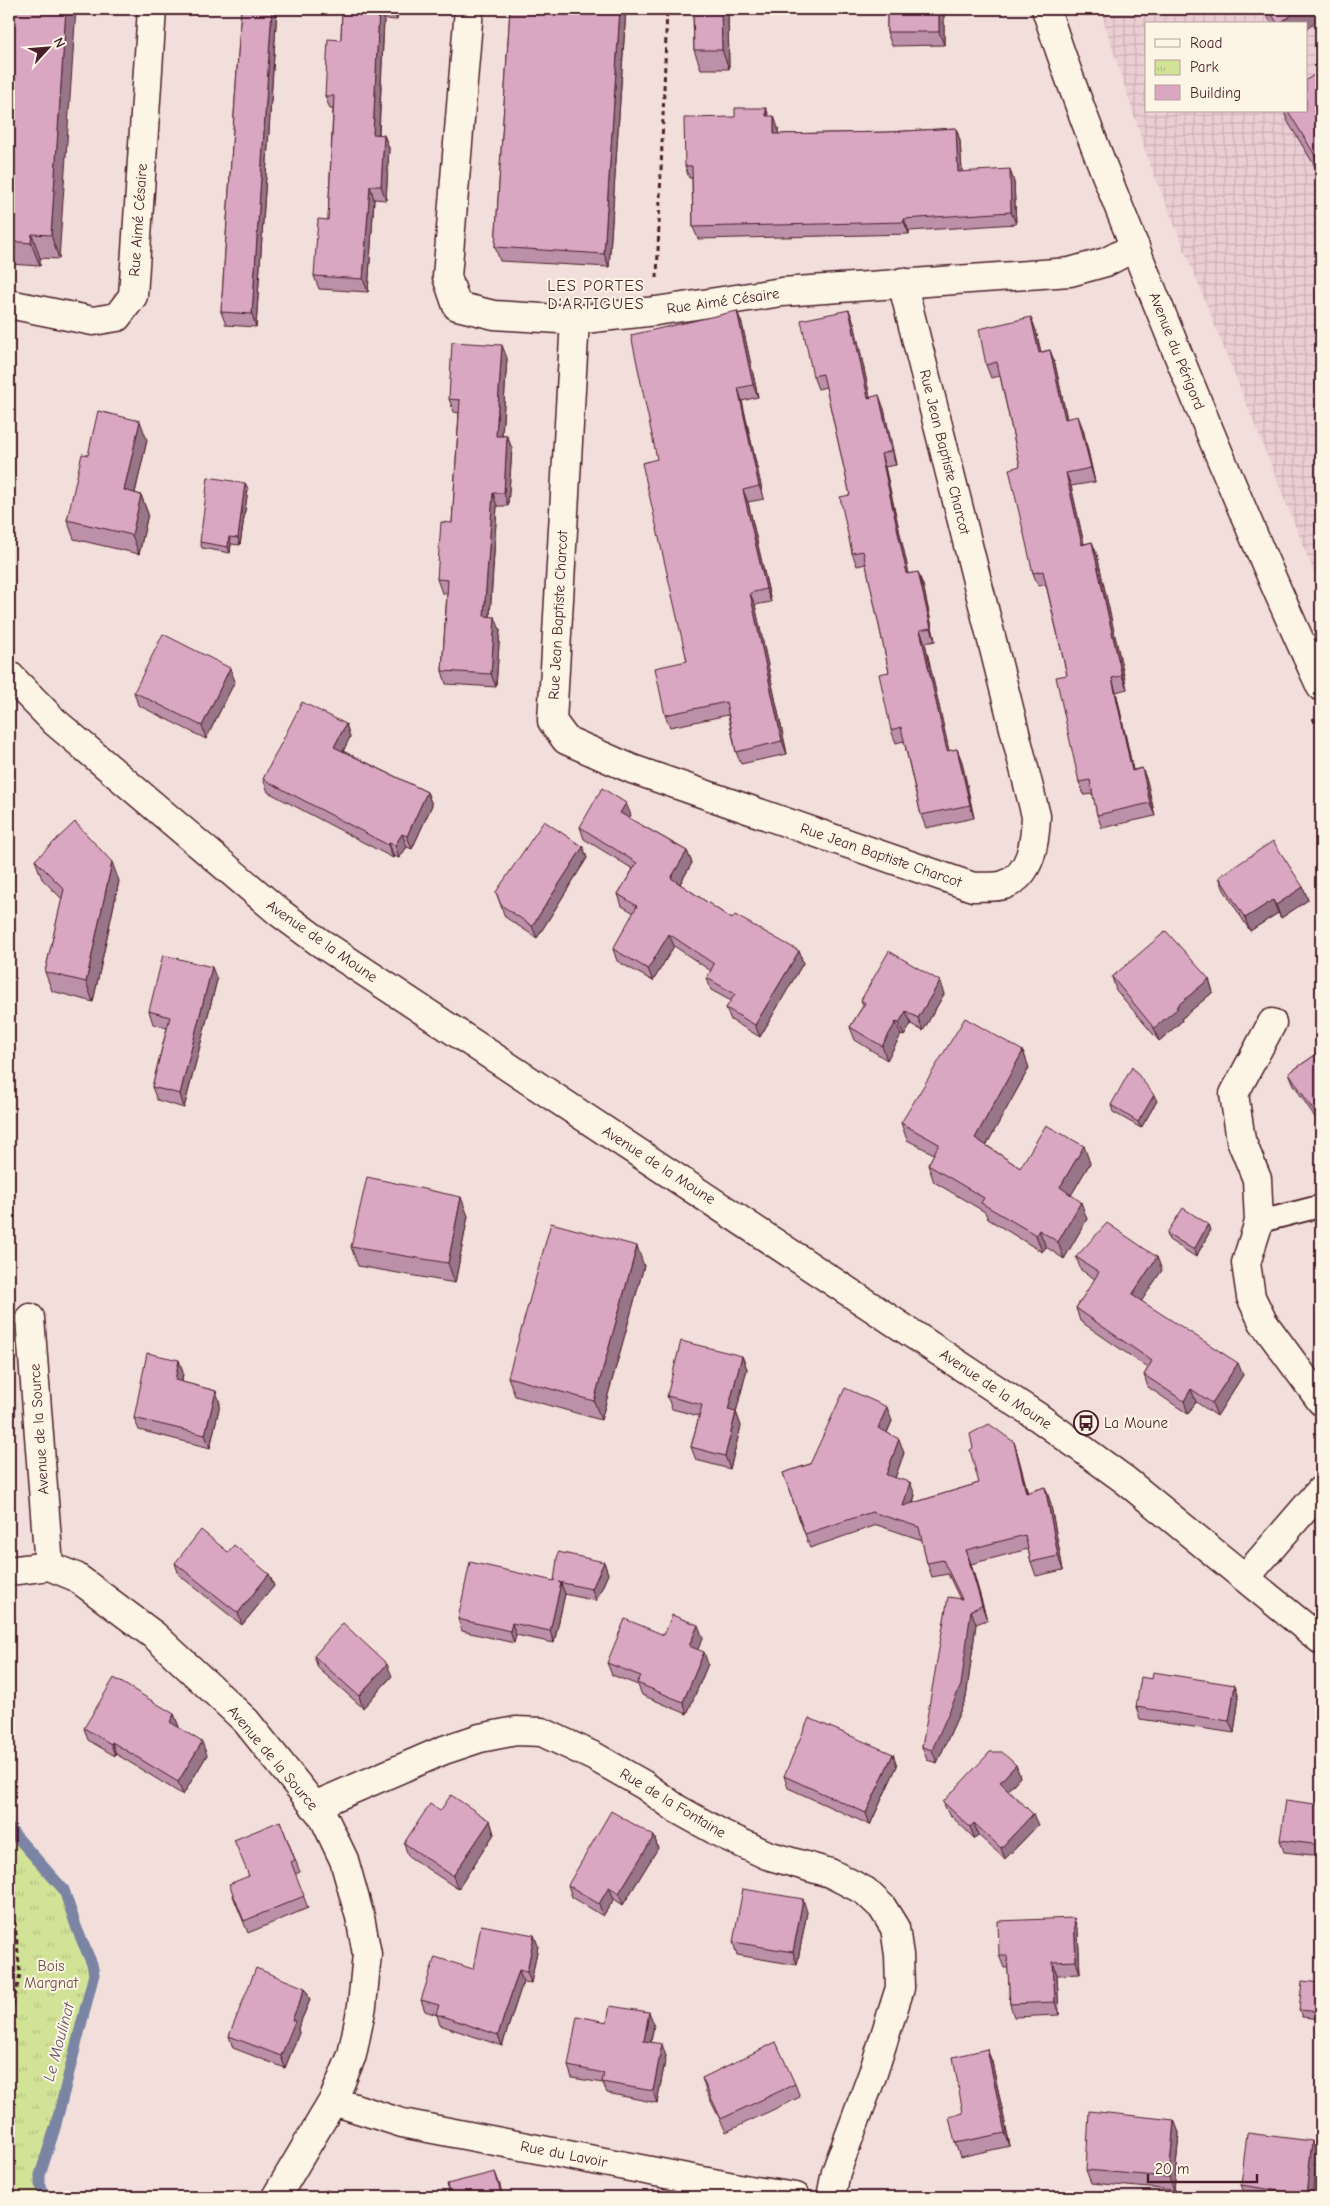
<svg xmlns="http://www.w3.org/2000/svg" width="1330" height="2206" viewBox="0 0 1330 2206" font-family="'Comic Neue',sans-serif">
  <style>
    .industrial { fill: url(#industrial-grid); fill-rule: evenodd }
    .park { fill: url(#park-tufts); stroke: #8e8161 }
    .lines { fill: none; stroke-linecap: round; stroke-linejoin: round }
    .stream { stroke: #7b84a4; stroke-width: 11 }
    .lane-casing { stroke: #4a1f2b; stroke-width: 25 }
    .street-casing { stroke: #4a1f2b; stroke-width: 31 }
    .secondary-casing { stroke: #4a1f2b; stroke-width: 31 }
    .path { stroke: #4a1f2b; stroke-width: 3; stroke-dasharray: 5 4; stroke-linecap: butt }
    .lane { stroke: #fcf5e5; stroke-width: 21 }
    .street { stroke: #fcf5e5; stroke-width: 28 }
    .secondary { stroke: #fcf5e5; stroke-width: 28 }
    .wall { fill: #bb90a8; stroke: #4a1f2b }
    .shaded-wall { fill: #997588; stroke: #4a1f2b }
    .building { fill: #daa7c3; stroke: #4a1f2b }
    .labels { text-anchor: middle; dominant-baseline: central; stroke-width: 4; stroke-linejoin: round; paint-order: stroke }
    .street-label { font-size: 15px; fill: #4a1f2b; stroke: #fcf5e5 }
    .poi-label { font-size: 15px; fill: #4a1f2b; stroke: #fcf5e5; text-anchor: start }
    .park-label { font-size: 15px; fill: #6c5046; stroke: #fcf5e5 }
    .neighbourhood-label { font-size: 16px; letter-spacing: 1px; fill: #4a1f2b; stroke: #fcf5e5 }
    .water-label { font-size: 16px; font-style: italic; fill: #625268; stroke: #fcf5e5 }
  </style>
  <defs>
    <pattern id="industrial-grid" width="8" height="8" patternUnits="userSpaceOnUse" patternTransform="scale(1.25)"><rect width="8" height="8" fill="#ebced4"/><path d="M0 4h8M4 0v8" fill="none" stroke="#cbb0b6"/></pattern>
    <pattern id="park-tufts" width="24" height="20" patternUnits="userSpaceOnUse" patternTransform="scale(1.25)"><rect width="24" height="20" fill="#d2e397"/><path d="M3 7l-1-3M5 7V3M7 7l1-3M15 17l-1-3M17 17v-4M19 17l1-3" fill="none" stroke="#b6c282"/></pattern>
  </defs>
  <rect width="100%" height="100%" fill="#f2dedb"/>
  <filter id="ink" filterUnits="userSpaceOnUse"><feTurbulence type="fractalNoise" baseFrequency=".02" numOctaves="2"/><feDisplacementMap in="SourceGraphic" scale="10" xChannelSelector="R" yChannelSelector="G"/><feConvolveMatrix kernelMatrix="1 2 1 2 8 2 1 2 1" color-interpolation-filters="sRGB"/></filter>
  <g filter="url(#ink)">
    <path class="industrial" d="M1100 9H1321V590L1148 159ZM1146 24H1306V111H1146Z"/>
    <path class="park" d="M9 1828 64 1890 77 1929 92 1964 94 1974 55 2128 40 2175V2184L45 2197H9Z"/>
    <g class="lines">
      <path class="stream" d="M9 1828 64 1890 77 1929 92 1964 94 1974 55 2128 40 2175V2184L45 2197"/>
      <defs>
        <path id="lane" d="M1259 1222 1321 1206"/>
        <path id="street" d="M469 9 447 277 457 306 494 315 575 320 656 311 782 292 1070 272 1106 262 1135 247
          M9 304 93 321 117 317 133 296 152 9
          M575 320 552 721 566 740 632 769 973 887C982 886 995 888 1004 885 1032 875 1035 841 1036 816L902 282
          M9 675 55 722 280 913 318 941 1038 1417 1125 1480 1321 1640
          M1272 1023 1234 1094 1241 1140 1257 1179 1259 1222 1246 1263 1251 1297 1263 1322 1321 1401
          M30 1318 49 1566 76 1577 155 1636 246 1721 324 1818 344 1860 360 1917 367 1954 362 2006 352 2055 333 2101 276 2197
          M9 1571 49 1566
          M1245 1578 1321 1490
          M314 1806 444 1750 480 1738 516 1731 542 1732 595 1757 644 1785 677 1809 722 1834 767 1855 830 1873 865 1891 882 1907 895 1928 899 1955 900 1988 873 2073 836 2172 831 2197
          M333 2101 402 2123 749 2190 796 2197"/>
        <path id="secondary" d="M1046 9C1077 105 1116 200 1154 295 1207 427 1261 558 1321 687"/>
      </defs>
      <use href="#lane" class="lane-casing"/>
      <use href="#street" class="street-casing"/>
      <use href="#secondary" class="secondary-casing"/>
      <path class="path" d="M657 278 667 9
        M1313 718 1321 735
        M9 1914 15 1924 20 1974 9 2024"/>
      <use href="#lane" class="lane"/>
      <use href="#street" class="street"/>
      <use href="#secondary" class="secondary"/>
    </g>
    <path class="wall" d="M9 9 59 259 40 258V266L9 264Z
      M241 9H277L256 327 226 325 221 312Z
      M342 9H398L397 20 384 19 379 135H384L389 148 386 200 374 199 368 292 319 289 314 276 328 220 333 109H330L325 96 341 40Z
      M510 9H626L609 267 500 261 495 247Z
      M691 9H819V10L728 11 729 69H701L694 50 693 12H692Z
      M887 9H944V45L892 46 887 32Z
      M1262 9H1321L1306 24H1272Z
      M1321 71V176L1288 122 1284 111H1306Z
      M766 108 769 116 778 128V134L889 132 956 128 960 141 962 172 1014 182 1016 224 909 231V234L698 239 693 227 692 178H689L685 166 735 117Z
      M849 310 854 323 870 397 884 409 896 465 885 467 909 574 923 585 935 641 925 643 949 751 957 749 962 762 974 818 926 828 921 815 904 741 896 743 891 730 889 672 866 564 857 566 852 553 850 495 826 387 818 389 813 376Z
      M737 311 742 324 758 397 742 401 764 499 748 502 771 602 755 605 787 754 741 764 736 752 728 715 670 727 665 715 687 661 657 459Z
      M1031 317 1036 331 1041 352 1050 350 1055 364 1067 419 1083 429 1095 482 1071 486 1084 544 1092 542 1097 555 1116 641 1127 689 1116 692 1133 770 1142 768 1147 781 1155 816 1102 828 1097 815 1093 794 1084 795 1079 782 1067 675 1046 585 1038 586 1033 573 1020 466 1000 376 991 378 986 365Z
      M507 358 502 436H507L512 449 508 506H497L490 617 500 630 496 687 446 684 442 671 447 593H442L437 579 452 523 459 413 454 412 449 399Z
      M147 440 135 493 141 495 148 514 139 554 74 539 67 520 88 455Z
      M245 483 248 489 240 545 231 544 230 553 202 548 200 542Z
      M235 681 206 739 138 705 134 692Z
      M346 724 350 737 343 751 427 792 432 805 412 849 407 847 399 858 394 856 393 858 268 792 263 779Z
      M631 815 629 818 687 851 692 863 680 884 732 919 799 951 803 963 760 1037 731 1020 726 1008 731 1001 711 990 707 978 711 971 674 946 653 981 617 961 613 949 634 913 622 906 618 894 633 869 584 839 580 827Z
      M583 847 587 858 537 938 505 917 496 892Z
      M35 860 119 881 93 1002 52 991 45 972 62 899 42 879Z
      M1219 877 1303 887 1308 900 1281 918 1278 913 1250 931 1224 890Z
      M1112 977 1209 979 1213 992 1181 1019 1182 1021 1159 1041 1116 990Z
      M217 980 184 1108 157 1100 152 1087 167 1028 153 1024 149 1011Z
      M944 994 923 1031 911 1024 904 1036 901 1035 887 1060 855 1040 850 1027 863 1006 861 1000Z
      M1023 1051 1029 1068 986 1145 1020 1168 1090 1163 1071 1195 1087 1219 1064 1259 1046 1247 1042 1252 988 1219 985 1212 934 1182 928 1165 934 1154 907 1140 901 1123Z
      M1321 1051V1127L1294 1085 1289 1073Z
      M1157 1101 1141 1128 1113 1112 1111 1105Z
      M468 1216 455 1283 358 1266 351 1247Z
      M1208 1224 1210 1231 1196 1257 1169 1240 1167 1233Z
      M1076 1257 1162 1270 1141 1301 1243 1375 1217 1416 1196 1402 1188 1414 1148 1387 1144 1375 1148 1368 1080 1321 1076 1308 1095 1279 1081 1270Z
      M644 1266 601 1420 515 1396 508 1377Z
      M742 1356 747 1369 736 1412 741 1426 730 1469 696 1460 691 1447 699 1416 672 1409 667 1396Z
      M179 1360 183 1373 182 1382 216 1391 220 1404 210 1448 139 1430 134 1418Z
      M892 1421 887 1433 904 1453 895 1478 915 1495 913 1503 979 1483 1014 1442 1018 1456 1028 1493 1045 1487 1050 1501 1063 1570 1036 1576 1031 1562 1028 1549 971 1564 987 1620 976 1624 966 1698 937 1763 927 1760 922 1747 960 1599 948 1574 932 1577 927 1563 922 1540 877 1525 810 1548 783 1473 810 1464Z
      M228 1552 269 1574 274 1586 242 1625 179 1575 175 1563Z
      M604 1562 608 1574 596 1601 565 1594 554 1643 516 1635 514 1643 462 1631 458 1619Z
      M664 1635 703 1638 697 1649 708 1664 687 1714 642 1695 638 1685 612 1675 607 1663Z
      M314 1656 392 1676 363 1708 318 1668Z
      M1152 1679 1235 1685 1239 1697 1234 1733 1140 1719 1136 1707Z
      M174 1714 179 1727 178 1728 207 1755 183 1795 116 1754 115 1756 88 1740 84 1728Z
      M893 1754 897 1766 870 1825 788 1788 784 1776Z
      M1016 1765 1020 1777 1008 1790 1038 1825 1005 1859 978 1835 975 1839 948 1813 943 1802Z
      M1321 1805V1856L1284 1852 1280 1840Z
      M440 1811 490 1821 494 1834 458 1889 408 1856 404 1843Z
      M280 1821 300 1872 295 1874 308 1908 248 1933 233 1896 248 1876Z
      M654 1836 658 1848 623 1905 614 1899 603 1916 572 1897 568 1885Z
      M807 1912 797 1965 737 1955 733 1942Z
      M1078 1931 1080 1974 1057 1975 1059 2015 1014 2017 1010 2004 1008 1968H1004L999 1955Z
      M534 1935 538 1946 531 1983 523 1982 502 2046 440 2025 437 2015 425 2011 421 2000 473 1969Z
      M1321 1983V2019L1302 2017 1299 2010Z
      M305 1988 310 2000 298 2028 299 2033 285 2068 233 2048 229 2036Z
      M607 2022 654 2024 651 2042 666 2056 657 2103 607 2093 603 2083 572 2078 568 2066Z
      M987 2049 992 2062 1010 2146 960 2157 955 2143 963 2113Z
      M702 2078 795 2084 800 2097 726 2132 706 2091Z
      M1174 2120 1179 2133 1174 2190 1091 2183 1086 2170Z
      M1317 2154 1312 2197H1246L1241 2185Z"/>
    <path class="shaded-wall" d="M66 9H76L59 259 51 235Z
      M272 9H277L256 327 252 314Z
      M379 9H380L384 19 378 147 373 134Z
      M393 9H398L397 20Z
      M620 9H626L609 267 604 254Z
      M721 9H727L728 11 729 69 722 50Z
      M939 9H944V45L939 32Z
      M1301 9H1321V19L1306 29V24H1278Z
      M766 108 770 120 766 116Z
      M774 116 778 128 779 146 774 134Z
      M956 128 960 141 963 184 958 172Z
      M384 135 389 148 386 200 381 186Z
      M1010 169 1014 182 1016 224 1011 212Z
      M370 186 374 199 368 292 363 279Z
      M904 219 909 231V234L904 222Z
      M32 234 40 258V266L31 243Z
      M849 310 854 323 873 411 868 398Z
      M737 311 742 324 758 397 753 385Z
      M1031 317 1036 331 1044 366 1039 353Z
      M502 345 507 358 501 449 496 436Z
      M1050 350 1055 364 1070 433 1065 419Z
      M738 388 742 401 764 499 759 486Z
      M879 395 884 409 896 465 891 451Z
      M1078 416 1083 429 1095 482 1091 468Z
      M140 421 147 440 131 510 124 490Z
      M507 436 512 449 508 506 504 493Z
      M881 454 885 467 912 587 907 574Z
      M1066 473 1071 486 1087 558 1082 545Z
      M245 483 248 489 240 545 238 538Z
      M743 490 748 502 771 602 766 589Z
      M493 493 497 506 489 629 484 616Z
      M141 495 148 514 139 554 132 535Z
      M229 537 231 544 230 553 228 547Z
      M1092 542 1097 555 1127 689 1122 676Z
      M918 572 923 585 935 641 931 628Z
      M750 593 755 605 787 754 782 741Z
      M495 617 500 630 496 687 491 674Z
      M920 630 925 643 952 764 947 751Z
      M230 668 235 681 206 739 202 726Z
      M1112 678 1116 692 1136 784 1132 771Z
      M346 724 350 737 339 760 334 747Z
      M957 749 962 762 974 818 970 805Z
      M1142 768 1147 781 1155 816 1150 803Z
      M427 792 432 805 412 849 407 836Z
      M626 803 631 815 625 825 620 813Z
      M402 834 407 847 399 858 395 845Z
      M389 843 394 856 393 858 388 845Z
      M583 847 587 858 537 938 532 926Z
      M687 851 692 863 676 890 671 878Z
      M112 862 119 881 93 1002 86 982Z
      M1303 887 1308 900 1281 918 1276 905Z
      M1273 900 1278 913 1250 931 1245 918Z
      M669 934 674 946 653 981 648 969Z
      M799 951 803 963 760 1037 755 1025Z
      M212 967 217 980 184 1108 180 1094Z
      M1209 979 1213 992 1181 1019 1182 1021 1159 1041 1154 1028 1176 1007Z
      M940 981 944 994 923 1031 918 1018Z
      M906 1011 911 1024 904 1036 899 1023Z
      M896 1022 901 1035 887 1060 882 1046Z
      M1023 1051 1029 1068 981 1155 975 1138Z
      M1154 1095 1157 1101 1141 1128 1138 1122Z
      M1084 1146 1090 1163 1066 1204 1060 1187Z
      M461 1197 468 1216 455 1283 448 1263Z
      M1081 1202 1087 1219 1064 1259 1058 1242Z
      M1208 1224 1210 1231 1196 1257 1194 1250Z
      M1039 1230 1046 1247 1042 1252 1036 1235Z
      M637 1246 644 1266 601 1420 594 1401Z
      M1157 1257 1162 1270 1137 1308 1132 1295Z
      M742 1356 747 1369 733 1424 728 1410Z
      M179 1360 183 1373 180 1393 175 1380Z
      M1238 1363 1243 1375 1217 1416 1212 1403Z
      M1191 1389 1196 1402 1188 1414 1184 1401Z
      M216 1391 220 1404 210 1448 205 1435Z
      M887 1407 892 1421 883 1441 878 1428Z
      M736 1412 741 1426 730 1469 725 1456Z
      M899 1439 904 1453 891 1489 886 1475Z
      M1014 1442 1018 1456 1031 1507 1026 1493Z
      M910 1482 915 1495 908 1519 903 1506Z
      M1045 1487 1050 1501 1063 1570 1058 1556Z
      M966 1550 971 1564 987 1620 982 1606Z
      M604 1562 608 1574 596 1601 592 1589Z
      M269 1574 274 1586 242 1625 238 1613Z
      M561 1583 565 1594 554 1643 550 1631Z
      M971 1610 976 1624 966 1698 937 1763 932 1750Z
      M512 1623 516 1635 514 1643 510 1631Z
      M698 1625 703 1638 694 1658 689 1646Z
      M704 1652 708 1664 687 1714 683 1702Z
      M387 1664 392 1676 363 1708 359 1696Z
      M1235 1685 1239 1697 1234 1733 1229 1721Z
      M174 1714 179 1727 174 1735 170 1722Z
      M112 1742 116 1754 115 1756 111 1744Z
      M202 1742 207 1755 183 1795 178 1782Z
      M893 1754 897 1766 870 1825 866 1813Z
      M1016 1765 1020 1777 1004 1794 1000 1782Z
      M1033 1814 1038 1825 1005 1859 1001 1848Z
      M490 1821 494 1834 458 1889 453 1876Z
      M974 1823 978 1835 975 1839 970 1827Z
      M654 1836 658 1848 623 1905 619 1893Z
      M609 1887 614 1899 603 1916 599 1904Z
      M803 1899 807 1912 797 1965 793 1952Z
      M1074 1918 1078 1931 1080 1974 1076 1961Z
      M534 1935 538 1946 531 1983 527 1972Z
      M1053 1962 1057 1975 1059 2015 1055 2002Z
      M519 1970 523 1982 502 2046 498 2035Z
      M305 1988 310 2000 298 2028 299 2033 285 2068 281 2056 292 2020Z
      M649 2012 654 2024 649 2053 644 2041Z
      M662 2044 666 2056 657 2103 653 2091Z
      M987 2049 992 2062 1010 2146 1005 2133Z
      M1174 2120 1179 2133 1174 2190 1169 2177Z
      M1312 2141 1317 2154 1312 2197H1307L1306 2195Z
      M495 2172 500 2185 503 2197H502Z"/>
    <path class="building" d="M9 9H66L51 235 32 234 31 243 9 241Z
      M241 9H272L252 314 221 312Z
      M342 9H379L373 134 384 135 381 186H370L363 279 314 276 318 219 328 220 334 96H325L328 39 341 40Z
      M510 9H620L604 254 495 247Z
      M693 9H721L722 50H694Z
      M887 9H939V32H887Z
      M1268 9H1301L1278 24Z
      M1321 71V165L1288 111H1306V80Z
      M735 108H766V116H774V134L889 132 956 128 958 172 1010 169 1011 212 904 219V222L693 227 692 166H685L684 118 735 117Z
      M849 310 868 398 879 395 891 451 881 454 907 574 918 572 931 628 920 630 947 751 957 749 970 805 921 815 901 727 891 730 879 674 889 672 863 551 852 553 840 497 850 495 823 374 813 376 801 320Z
      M737 311 753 385 738 388 759 486 743 490 766 589 750 593 782 741 736 752 726 702 665 715 655 668 687 661 642 463 657 459 631 335Z
      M1031 317 1039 353 1050 350 1065 419 1078 416 1091 468 1066 473 1082 545 1092 542 1111 628 1122 676 1112 678 1132 771 1142 768 1150 803 1097 815 1090 780 1079 782 1056 677 1067 675 1043 571 1033 573 1009 469 1020 466 997 362 986 365 979 329Z
      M452 342 502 345 496 436H507L504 493H493L484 616 495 617 491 674 442 671 448 580 437 579 441 522 452 523 460 400 449 399Z
      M98 411 140 421 124 490 141 495 132 535 67 520 82 454 88 455Z
      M208 477 245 483 238 538 229 537 228 547 200 542Z
      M163 634 230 668 202 726 134 692Z
      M302 702 346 724 334 747 427 792 407 836 402 834 395 845 389 843 388 845 263 779Z
      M602 788 626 803 620 813 687 851 671 878 732 919 735 915 799 951 755 1025 726 1008 735 994 707 978 714 964 669 934 648 969 613 949 637 906 618 894 637 863 580 827Z
      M544 821 583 847 532 926 501 905 496 892Z
      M75 822 112 862 86 982 45 972 64 889 35 860Z
      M1273 841 1303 887 1276 905 1273 900 1245 918 1219 877Z
      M1166 931 1209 979 1176 1007 1178 1008 1154 1028 1112 977Z
      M889 951 940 981 918 1018 906 1011 899 1023 896 1022 882 1046 850 1027 865 1003 861 1000Z
      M163 955 212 967 180 1094 152 1087 170 1017 149 1011Z
      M965 1018 1023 1051 975 1138 1020 1168 1046 1125 1084 1146 1060 1187 1081 1202 1058 1242 1039 1230 1036 1235 981 1203 984 1198 928 1165 939 1144 901 1123Z
      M1321 1051V1122L1289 1073Z
      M1132 1067 1154 1095 1138 1122 1111 1105Z
      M367 1177 461 1197 448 1263 351 1247Z
      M1183 1208 1208 1224 1194 1250 1167 1233Z
      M551 1223 637 1246 594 1401 508 1377Z
      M1107 1223 1157 1257 1132 1295 1238 1363 1212 1403 1191 1389 1184 1401 1144 1375 1152 1361 1076 1308 1099 1272 1076 1257Z
      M681 1341 742 1356 728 1410 736 1412 725 1456 691 1447 702 1405 667 1396Z
      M147 1353 179 1360 175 1380 216 1391 205 1435 134 1418Z
      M845 1388 887 1407 878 1428 899 1439 886 1475 910 1482 903 1506 979 1483 970 1450 973 1448 970 1434 989 1424 1014 1442 1026 1493 1045 1487 1058 1556 1031 1562 1025 1535 966 1550 982 1606 971 1610 961 1685 932 1750 922 1747 948 1597 962 1599 943 1560 927 1563 919 1527 872 1512 805 1534 783 1473 810 1464Z
      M201 1530 228 1552 234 1545 269 1574 238 1613 175 1563Z
      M558 1552 604 1562 592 1589 558 1582 561 1583 550 1631 512 1623 510 1631 458 1619 470 1562 554 1581Z
      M672 1615 698 1625 689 1646 704 1652 683 1702 637 1683 641 1676 607 1663 625 1619 664 1635Z
      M343 1623 387 1664 359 1696 314 1656Z
      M1153 1672 1235 1685 1229 1721 1136 1707 1141 1677 1152 1679Z
      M114 1678 174 1714 170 1722 202 1742 178 1782 112 1742 111 1744 84 1728Z
      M809 1718 893 1754 866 1813 784 1776Z
      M990 1752H1002L1016 1765 1000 1782 1033 1814 1001 1848 974 1823 970 1827 943 1802Z
      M451 1795 490 1821 453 1876 404 1843 430 1804 440 1811Z
      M1286 1800 1321 1805V1845L1280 1840Z
      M611 1811 654 1836 619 1893 609 1887 599 1904 568 1885Z
      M280 1821 295 1860 291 1862 304 1896 244 1921 229 1884 249 1876 234 1840Z
      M743 1889 803 1899 793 1952 733 1942Z
      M1074 1918 1076 1961 1053 1962 1055 2002 1010 2004 1007 1955H999L998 1921Z
      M481 1925 534 1935 527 1972 519 1970 498 2035 436 2014 439 2005 421 2000 435 1957 473 1969Z
      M256 1968 305 1988 292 2020 295 2021 281 2056 229 2036Z
      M1302 1981 1321 1983V2012L1299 2010Z
      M610 2006 649 2012 644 2041 662 2044 653 2091 602 2082 604 2073 568 2066 577 2016 607 2022Z
      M776 2042 795 2084 721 2119 702 2078Z
      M987 2049 1005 2133 955 2143 949 2117 963 2113 953 2057Z
      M1089 2111 1174 2120 1169 2177 1086 2170Z
      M1247 2133 1312 2141 1306 2195 1241 2185Z
      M495 2172 502 2197H450L447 2184Z
      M326 2190 358 2197H324Z"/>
  </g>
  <defs>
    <symbol id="bus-ring" viewBox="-11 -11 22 22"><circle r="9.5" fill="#fcf5e5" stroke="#4a1f2b" stroke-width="1.5"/><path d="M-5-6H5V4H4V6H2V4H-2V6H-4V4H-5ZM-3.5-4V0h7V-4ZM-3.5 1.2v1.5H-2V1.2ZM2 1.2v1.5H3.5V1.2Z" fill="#4a1f2b"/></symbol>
  </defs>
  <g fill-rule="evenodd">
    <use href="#bus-ring" x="1072" y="1409" width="28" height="28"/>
  </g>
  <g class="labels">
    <g class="street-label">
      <text transform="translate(138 220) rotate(-86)">Rue Aimé Césaire</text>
      <text transform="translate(723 301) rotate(-8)">Rue Aimé Césaire</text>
      <text transform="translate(1177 351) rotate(68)">Avenue du Périgord</text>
      <text transform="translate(945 452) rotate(76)">Rue Jean Baptiste Charcot</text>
      <text transform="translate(558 615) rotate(-87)">Rue Jean Baptiste Charcot</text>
      <text transform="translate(881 855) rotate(19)">Rue Jean Baptiste Charcot</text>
      <text transform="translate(322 941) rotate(35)">Avenue de la Moune</text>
      <text transform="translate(659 1165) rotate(33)">Avenue de la Moune</text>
      <text transform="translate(996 1389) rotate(34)">Avenue de la Moune</text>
      <text transform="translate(39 1429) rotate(-94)">Avenue de la Source</text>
      <text transform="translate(273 1758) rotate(50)">Avenue de la Source</text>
      <text transform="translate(673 1803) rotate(31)">Rue de la Fontaine</text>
      <text transform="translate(564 2154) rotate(11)">Rue du Lavoir</text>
    </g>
    <g class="poi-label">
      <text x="1104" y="1423">La Moune</text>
    </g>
    <g class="park-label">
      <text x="51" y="1966">Bois<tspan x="51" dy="17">Margnat</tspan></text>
    </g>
    <g class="neighbourhood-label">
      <text x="596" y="286">LES PORTES<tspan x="596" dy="18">D'ARTIGUES</tspan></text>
    </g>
    <g class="water-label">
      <text transform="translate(59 2042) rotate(-75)">Le Moulinat</text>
    </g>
  </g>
  <rect width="1330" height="2206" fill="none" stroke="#fcf5e5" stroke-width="30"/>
  <rect x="15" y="15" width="1300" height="2176" fill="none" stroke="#4a1f2b" stroke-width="2" filter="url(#ink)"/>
  <rect x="1145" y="22" width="162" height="90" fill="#fcf5e5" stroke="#b59f9b"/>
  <rect x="1155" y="39" width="25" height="8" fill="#fcf5e5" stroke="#b59f9b"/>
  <text x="1190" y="48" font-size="15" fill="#4a1f2b">Road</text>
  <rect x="1155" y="60" width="25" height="15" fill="url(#park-tufts)" stroke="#b59f9b"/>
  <text x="1190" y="72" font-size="15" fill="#4a1f2b">Park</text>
  <rect x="1155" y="85" width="25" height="15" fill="#daa7c3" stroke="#b59f9b"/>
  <text x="1190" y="98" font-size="15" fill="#4a1f2b">Building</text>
  <g transform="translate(48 48) rotate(64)" stroke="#fcf5e5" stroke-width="4" paint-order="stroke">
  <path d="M0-4L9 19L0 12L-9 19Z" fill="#4a1f2b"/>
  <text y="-8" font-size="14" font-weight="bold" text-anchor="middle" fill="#4a1f2b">N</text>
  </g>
  <path d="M1148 2174v8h109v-8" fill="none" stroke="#4a1f2b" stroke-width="2.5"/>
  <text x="1155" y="2174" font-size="15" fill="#4a1f2b" stroke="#fcf5e5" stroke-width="4" paint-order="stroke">20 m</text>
</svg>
